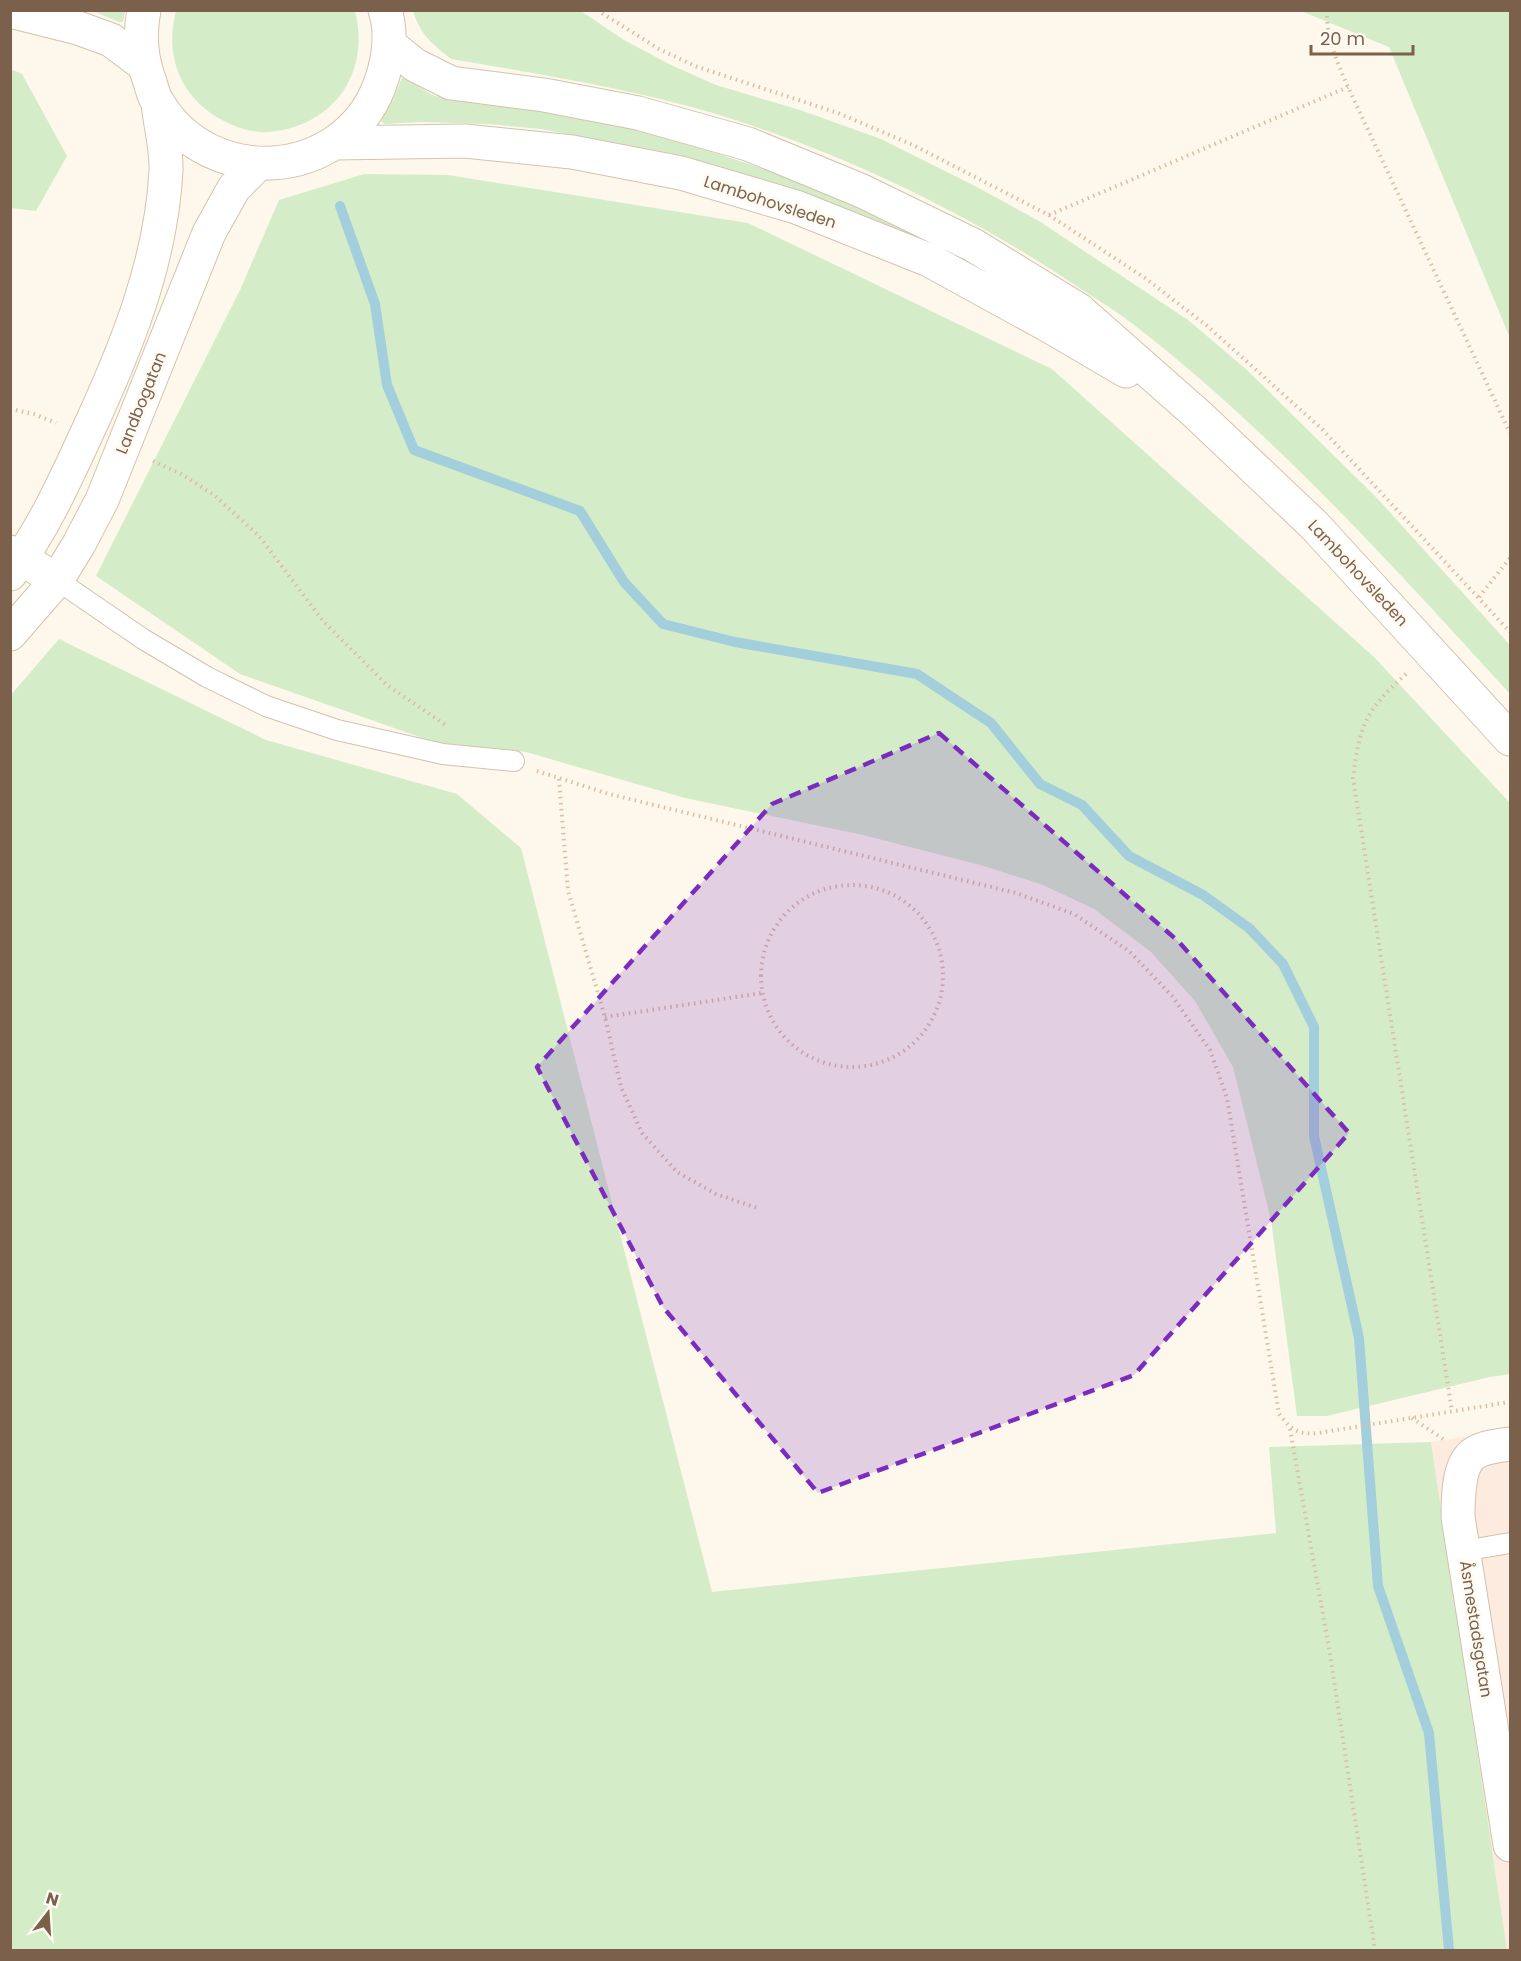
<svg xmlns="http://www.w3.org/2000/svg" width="1521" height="1961" viewBox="0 0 1521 1961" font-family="Poppins,sans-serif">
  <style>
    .commercial { fill: #feebdf }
    .green { fill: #d4edc8 }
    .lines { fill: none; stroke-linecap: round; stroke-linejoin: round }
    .stream { stroke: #a3cedb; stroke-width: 10 }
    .lane-casing { stroke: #d2c1af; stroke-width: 22 }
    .street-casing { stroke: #d2c1af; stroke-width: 35 }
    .secondary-casing { stroke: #d5c2ad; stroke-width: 35 }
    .path { stroke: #dabda3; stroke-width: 4; stroke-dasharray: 1.5 4.5; stroke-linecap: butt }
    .lane { stroke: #fff; stroke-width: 20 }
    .street { stroke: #fff; stroke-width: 33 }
    .secondary { stroke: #fff; stroke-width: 33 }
    .marked { fill: #7b2cbf; fill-opacity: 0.2; stroke: #7b2cbf; stroke-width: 4.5; stroke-dasharray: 12 8; stroke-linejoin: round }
    .labels { text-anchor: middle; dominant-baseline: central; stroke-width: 6; stroke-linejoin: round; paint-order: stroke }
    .street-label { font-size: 16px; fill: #7b614c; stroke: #fffbf3 }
  </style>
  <rect width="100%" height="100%" fill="#fdf8eb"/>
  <path class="commercial" d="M1510 1429V1950H1507L1431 1442Z"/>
  <path class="green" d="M93 11H125L123 22H119Z
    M176 11H355C371 73 333 127 268 132 254 133 237 128 224 121 181 99 164 57 176 11Z
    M413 11H581L624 40 671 65 716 85 803 111 881 139 975 186 1039 221 1188 320 1247 370 1376 497 1510 645V694C1393 566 1275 435 1138 328 1118 312 1096 299 1075 285 964 211 841 152 713 113 627 88 539 74 451 59 432 44 420 34 413 11Z
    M1301 11H1510V338L1389 47Z
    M11 69 22 74 67 156 36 211 11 208Z
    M402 78 407 79 432 95 447 99 530 109 636 129 692 145 805 183 937 244 939 248 781 186 670 153 541 129 488 124 420 122 384 124 381 120 393 100Z
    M364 174 448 175 748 223 1052 369 1374 657 1510 803V1374L1490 1377 1327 1416H1297L1271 1220 1233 1067 1195 1001 1151 952 1094 909 1043 885 984 866 863 835 685 798 526 752 434 742 240 674 96 576 240 290 279 200Z
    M59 639 266 740 457 794 521 848 712 1592 1276 1533 1269 1447 1431 1442 1507 1950H11L10 696Z"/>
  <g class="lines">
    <path class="stream" d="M340 206 375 304 387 385 414 450 580 511 624 582 663 624 735 642 917 674 991 723 1040 784 1082 805 1129 856 1203 895 1249 928 1283 964 1314 1027V1136L1359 1338 1378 1586 1429 1733 1449 1950"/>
    <defs>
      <path id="lane" d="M57 580 143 639 207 677 266 706 337 730 443 754 514 761
        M1463 1551 1510 1543"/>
      <path id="street" d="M10 552 57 580
        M1510 1444C1498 1446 1479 1447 1470 1457 1458 1470 1458 1501 1458 1517L1510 1845"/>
      <path id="secondary" d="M144 10C139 35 141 59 150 82 152 89 154 97 158 103 210 190 342 181 379 87 388 64 393 34 385 10
        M10 11 78 28 111 40 143 64
        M389 44 415 65 451 83 544 95 638 113 748 144 862 191 973 245 1079 310 1198 415 1314 525 1510 739
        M334 143 465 141 572 152 681 173 796 207 929 260 1051 327 1126 371
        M10 574C42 531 64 483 86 435 125 351 161 264 166 171 167 149 160 125 158 103
        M10 634 57 580 79 544 102 500 209 233 234 188 258 164"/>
    </defs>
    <use href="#lane" class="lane-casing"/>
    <use href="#street" class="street-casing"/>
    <use href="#secondary" class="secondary-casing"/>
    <path class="path" d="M597 10 659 49 695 66 838 113 913 145 1049 215 1145 278 1206 325 1322 429 1510 632
      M1327 10C1326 37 1337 62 1348 87L1510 433
      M1049 215 1348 87
      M10 409 34 414 56 423
      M153 461 181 474 214 495 259 536 323 621 387 685 447 726
      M1479 597 1510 558
      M1406 674C1365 711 1360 724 1353 778L1452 1411
      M537 771 609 794 1016 893 1074 914 1129 951 1172 996 1210 1050 1227 1098 1279 1414C1292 1430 1297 1435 1318 1433L1510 1402
      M559 779 568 891 605 1017 621 1087 642 1133 677 1172 716 1194 760 1209
      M761 976a91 91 0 1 1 182 0a91 91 0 1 1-182 0Z
      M605 1017 762 993
      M1412 1418 1443 1439
      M1290 1429 1329 1648 1375 1950"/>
    <use href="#lane" class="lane"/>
    <use href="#street" class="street"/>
    <use href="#secondary" class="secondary"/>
  </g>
  <path class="marked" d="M939 733 1178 941 1349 1133 1134 1375 818 1493 663 1307 537 1067 772 804Z"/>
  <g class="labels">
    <g class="street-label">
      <text transform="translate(770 202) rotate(18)">Lambohovsleden</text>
      <text transform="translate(141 403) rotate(-68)">Landbogatan</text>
      <text transform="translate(1358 573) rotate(47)">Lambohovsleden</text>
      <text transform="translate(1476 1629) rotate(81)">Åsmestadsgatan</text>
    </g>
  </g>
  <rect width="1521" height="1961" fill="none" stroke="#7b614c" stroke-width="24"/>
  <g transform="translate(48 1913) rotate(17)" stroke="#fffbf3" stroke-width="4.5" paint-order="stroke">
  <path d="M0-4.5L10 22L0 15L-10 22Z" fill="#7b614c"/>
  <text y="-9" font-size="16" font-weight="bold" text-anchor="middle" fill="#7b614c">N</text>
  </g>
  <path d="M1311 45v9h102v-9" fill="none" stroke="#7b614c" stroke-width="3"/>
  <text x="1320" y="45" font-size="18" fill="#7b614c" stroke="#fffbf3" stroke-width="4.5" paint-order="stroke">20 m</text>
</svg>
